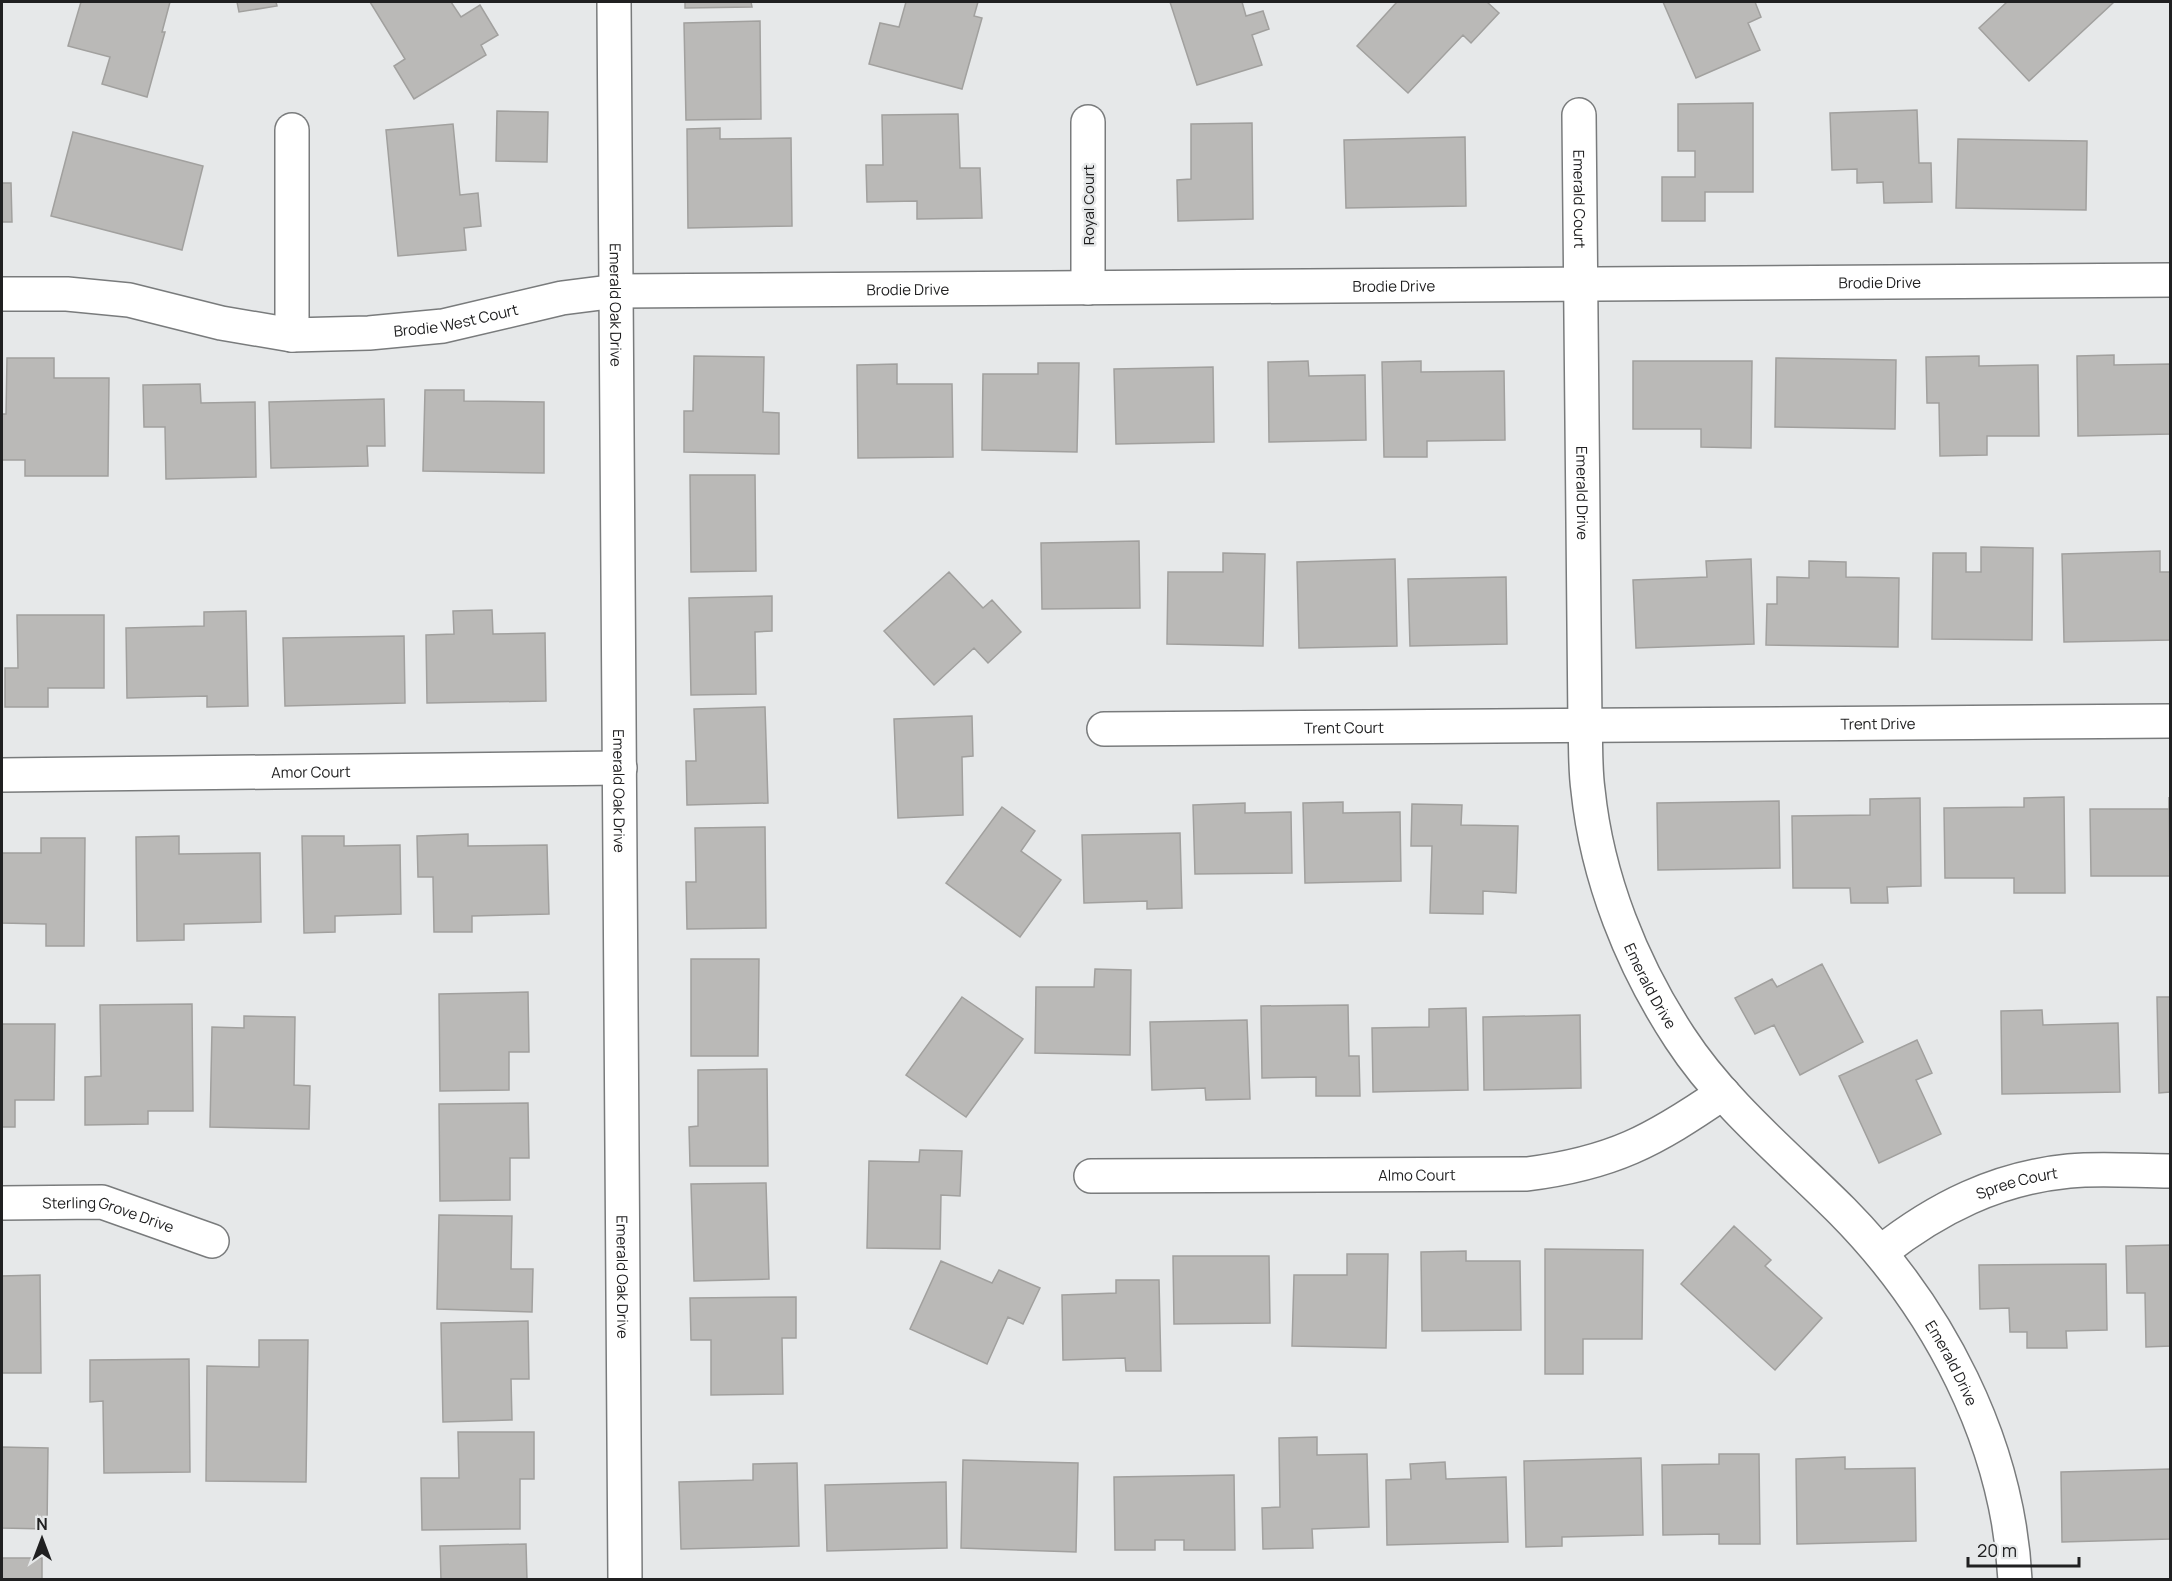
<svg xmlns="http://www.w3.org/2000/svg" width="2172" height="1581" viewBox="0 0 2172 1581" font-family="Manrope,sans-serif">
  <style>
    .building { fill: #bab9b7; stroke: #a1a09e; stroke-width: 1.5 }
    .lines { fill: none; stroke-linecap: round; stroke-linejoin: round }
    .minor-casing { stroke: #797b7c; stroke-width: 36 }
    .minor { stroke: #fff; stroke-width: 33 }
    .labels { text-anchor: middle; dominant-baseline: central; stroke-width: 5; stroke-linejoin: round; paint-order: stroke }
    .street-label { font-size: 15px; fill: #202021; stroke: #e6e8e9 }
  </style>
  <rect width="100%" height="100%" fill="#e6e8e9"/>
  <path class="building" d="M81 2H170L162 32H165L147 97 102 84 110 57 68 46Z
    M237 2H276L277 6 239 12Z
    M370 2H451L461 17 480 5 498 35 481 45 486 55 414 99 394 66 405 59Z
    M685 2H751L752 7 685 8Z
    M906 2H978L974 16 982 18 962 89 869 64 880 23 899 27Z
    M1170 2H1242L1246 16 1263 11 1269 29 1252 35 1262 65 1197 85Z
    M1394 2H1487L1499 13 1471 43 1463 35 1408 93 1357 46 1396 3Z
    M1663 2H1755L1761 17 1748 23 1760 50 1696 78Z
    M2007 2H2114L2029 81 1979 28Z
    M760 21 761 119 686 120 684 23Z
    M1753 103V192H1705V221H1662V177H1695V151H1678V104Z
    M1917 110 1919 163H1931L1932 202 1884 203 1883 182 1857 183V169L1832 170 1830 113Z
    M497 111 548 112 547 162 496 161Z
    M958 114 960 168H980L982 218 917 219V201L867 202 866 165H883L882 115Z
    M1252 123 1253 219 1178 221 1177 180 1191 179V124Z
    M453 124 460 195 478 193 481 226 464 228 466 250 398 256 386 130Z
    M720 128V139L791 138 792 226 688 228 687 129Z
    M73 132 203 166 182 250 51 216Z
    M1465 137 1466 206 1346 208 1344 140Z
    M1958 139 2087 141 2086 210 1956 208Z
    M2 183H11L12 222H2Z
    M2114 355V365L2170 364V434L2078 436 2077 356Z
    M694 356 764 357 763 412 779 413V454L684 452V411H693Z
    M1979 356V366L2038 365 2039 436H1987V455L1940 456 1939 403H1927L1926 357Z
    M7 358H54V378H109L108 476H25V460H2V414H6Z
    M1776 358 1896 360 1895 429 1775 427Z
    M1308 361 1309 376 1365 375 1366 440 1269 442 1268 362Z
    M1421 361V372L1504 371 1505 440 1427 441V457H1384L1382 362Z
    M1633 361H1752L1751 448 1701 447V429H1633Z
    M1038 363H1079L1077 452 982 450 983 374H1038Z
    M897 364V384H952L953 457 858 458 857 365Z
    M1213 367 1214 442 1116 444 1114 369Z
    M200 384 201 403 255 402 256 477 166 479 165 427H144L143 385Z
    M425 390H464V401L544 402V473L423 471Z
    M384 399 385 446H367L368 466 271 468 269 402Z
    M690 475H755L756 571 691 572Z
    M1139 541 1140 608 1042 609 1041 543Z
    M1981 547 2033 548 2032 640 1932 639 1933 553H1966V572H1981Z
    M2160 551V572H2170V640L2064 642 2062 554Z
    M1223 553 1265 554 1263 646 1167 644 1168 572H1223Z
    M1395 559 1397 646 1299 648 1297 562Z
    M1751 559 1754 644 1636 648 1633 580 1707 577 1706 561Z
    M1809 561 1846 562V577L1899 578 1898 647 1766 645 1767 604H1777V577L1809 578Z
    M949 572 983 608 992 600 1021 632 988 663 974 648 934 685 884 631Z
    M1506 577 1507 644 1410 646 1408 579Z
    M772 596V631L755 632 756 694 691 695 689 598Z
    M492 610 493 634 545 633 546 701 427 703 426 635 454 634 453 611Z
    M246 611 248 706 207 707V696L127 698 126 628 204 626V612Z
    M17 615H104V688H48V707H5V668H18Z
    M404 636 405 703 285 706 283 638Z
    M765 707 768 803 687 805 686 761H696L694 709Z
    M972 716 973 756 962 757 963 815 898 818 894 719Z
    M2064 797 2065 893H2014V878H1945L1944 808 2024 807V798Z
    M2169 797 2170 876H2091L2090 809H2169Z
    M1920 798 1921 886 1887 887 1888 903H1851L1850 888H1793L1792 816 1870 815V799Z
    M1779 801 1780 868 1658 870 1657 803Z
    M1343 802V813L1400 812 1401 881 1305 883 1303 803Z
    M1245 803V813L1291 812 1292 873 1195 874 1193 805Z
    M1412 804 1462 805 1461 825 1518 826 1516 893 1483 891V914L1430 913 1432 846H1411Z
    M1002 807 1035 831 1021 851 1061 880 1020 937 946 883Z
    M765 827 766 928 687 929 686 882H696L695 828Z
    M1180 833 1182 908 1147 909V901L1084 903 1082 835Z
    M468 834V846L547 845 549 914 472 916V932H434L433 877H418L417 836Z
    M179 836V854L260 853 261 922 184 924V940L137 941 136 837Z
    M302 836H344V846L400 845 401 914 335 916V932L304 933Z
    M41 838H85L84 946H46V924L2 923V853H41Z
    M691 959H759L758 1056H691Z
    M1822 964 1863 1042 1800 1075 1774 1025 1755 1034 1735 998 1772 979 1777 987Z
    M1095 969 1131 970 1130 1055 1035 1053 1036 987H1094Z
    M528 992 529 1052H509V1090L440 1091 439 994Z
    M962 997 1023 1039 966 1117 906 1075Z
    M2157 997H2170V1092L2159 1093Z
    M192 1004 193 1111H148V1124L85 1125V1077L101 1076 100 1005Z
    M1348 1005 1349 1056H1359L1360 1096H1316V1077L1262 1078 1261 1006Z
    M1466 1008 1468 1090 1373 1092 1372 1028 1429 1027V1009Z
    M2042 1010 2043 1025 2118 1023 2120 1092 2002 1094 2001 1011Z
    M1580 1015 1581 1088 1484 1090 1483 1017Z
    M244 1016 295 1017 294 1085 310 1086 309 1129 210 1127 212 1027 244 1028Z
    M1247 1020 1250 1099 1206 1100 1205 1088 1152 1090 1150 1022Z
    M2 1024H55L54 1100H15V1127H2Z
    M1917 1040 1932 1073 1916 1080 1941 1134 1879 1163 1839 1076Z
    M767 1069 768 1166H690L689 1127 698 1126V1070Z
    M528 1103 529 1158H510V1200L440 1201 439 1104Z
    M920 1150 962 1151 960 1196 941 1195 940 1249 867 1248 869 1161 919 1162Z
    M766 1183 769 1279 694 1281 691 1184Z
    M439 1215 512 1216 511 1269H533L532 1312 437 1309Z
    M1734 1226 1771 1260 1765 1266 1822 1318 1775 1370 1681 1284Z
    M2170 1245V1346L2146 1347 2145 1293H2127L2126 1246Z
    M1545 1249 1643 1250 1642 1339H1583V1374H1545Z
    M1466 1251V1261H1520L1521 1330 1422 1331 1421 1252Z
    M1347 1254H1388L1386 1348 1292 1346 1294 1275H1347Z
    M1173 1256H1269L1270 1323 1174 1324Z
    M941 1261 992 1283 999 1270 1040 1288 1023 1324 1008 1317 987 1364 910 1329Z
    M2106 1264 2107 1330 2066 1331 2067 1348H2027V1332H2010L2009 1308 1980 1309 1979 1265Z
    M40 1275 41 1373H2V1276Z
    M1116 1280H1159L1161 1371H1126L1125 1358 1063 1360 1062 1295 1116 1293Z
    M796 1297V1338H782L783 1394 711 1395V1340H691L690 1298Z
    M528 1321 529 1379H511L512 1420 443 1422 441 1323Z
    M259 1340H308L306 1482 206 1481 207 1366 259 1367Z
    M189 1359 190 1472 104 1473 103 1401 90 1402V1360Z
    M458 1432H534V1479H520V1529L422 1530 421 1478H459Z
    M1317 1437V1455L1367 1454 1369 1527 1312 1529 1313 1548 1263 1549 1262 1508 1280 1507 1279 1438Z
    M2 1447 48 1448 47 1529 2 1528Z
    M1719 1454H1759L1760 1544H1719V1534L1663 1535 1662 1465 1719 1464Z
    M1845 1457V1469L1915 1468 1916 1541 1797 1544 1796 1459Z
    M1641 1458 1643 1535 1562 1537V1546L1526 1547 1524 1461Z
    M963 1460 1078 1463 1076 1552 961 1548Z
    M1445 1462 1446 1479 1506 1477 1508 1542 1387 1545 1386 1480 1411 1479 1410 1464Z
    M797 1463 799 1546 681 1549 679 1482 753 1480V1464Z
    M2170 1469V1539L2062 1542 2061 1472Z
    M1234 1475 1235 1550H1184V1540H1155V1550H1115L1114 1477Z
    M946 1482 947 1548 827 1551 825 1485Z
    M526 1544 527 1580H441L440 1546Z
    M2 1558H42V1580H2Z"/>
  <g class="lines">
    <defs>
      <g id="minor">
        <path id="s1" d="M614 2 625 1580"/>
        <path id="s2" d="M1579 115 1585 725C1586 747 1585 769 1588 790 1597 878 1632 965 1680 1038 1723 1104 1787 1156 1842 1211 1938 1308 2008 1441 2015 1580"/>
        <path d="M1088 122V288"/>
        <path d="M292 130V335"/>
        <path id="s3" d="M2 294H67L129 300 221 323 292 335 369 333 443 326 562 298 617 291 2170 280"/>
        <path id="s4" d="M1104 729 2170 721"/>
        <path id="s5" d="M2 775 620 768"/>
        <path id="s6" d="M1091 1176 1527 1174C1613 1163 1653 1141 1723 1093"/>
        <path id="s7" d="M2 1203 102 1202 212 1241"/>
        <path id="s8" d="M1881 1252C1937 1208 1997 1178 2069 1171 2102 1168 2137 1171 2170 1171"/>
      </g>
    </defs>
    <use href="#minor" class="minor-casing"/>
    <use href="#minor" class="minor"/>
  </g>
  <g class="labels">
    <g class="street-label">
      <text stroke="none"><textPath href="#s2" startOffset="84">Emerald Court</textPath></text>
      <text transform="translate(1088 205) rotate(-90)">Royal Court</text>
      <text stroke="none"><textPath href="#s3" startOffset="1886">Brodie Drive</textPath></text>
      <text stroke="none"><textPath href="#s3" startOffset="1400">Brodie Drive</textPath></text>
      <text stroke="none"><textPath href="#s3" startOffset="914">Brodie Drive</textPath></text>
      <text stroke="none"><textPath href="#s1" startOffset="303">Emerald Oak Drive</textPath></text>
      <text stroke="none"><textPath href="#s3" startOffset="459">Brodie West Court</textPath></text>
      <text stroke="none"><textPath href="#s2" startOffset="378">Emerald Drive</textPath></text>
      <text stroke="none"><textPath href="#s4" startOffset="774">Trent Drive</textPath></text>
      <text stroke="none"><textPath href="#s4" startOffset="240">Trent Court</textPath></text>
      <text stroke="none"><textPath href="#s5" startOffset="309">Amor Court</textPath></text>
      <text stroke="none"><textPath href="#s1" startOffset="789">Emerald Oak Drive</textPath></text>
      <text stroke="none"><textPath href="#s2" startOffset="882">Emerald Drive</textPath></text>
      <text stroke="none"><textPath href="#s6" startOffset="326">Almo Court</textPath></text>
      <text stroke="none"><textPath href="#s8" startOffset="154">Spree Court</textPath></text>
      <text stroke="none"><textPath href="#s7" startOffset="108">Sterling Grove Drive</textPath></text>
      <text stroke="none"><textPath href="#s1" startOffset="1275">Emerald Oak Drive</textPath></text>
      <text stroke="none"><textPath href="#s2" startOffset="1368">Emerald Drive</textPath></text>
    </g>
  </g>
  <rect width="2172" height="1581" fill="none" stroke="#202021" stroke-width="6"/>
  <g transform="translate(42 1539)" stroke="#e6e8e9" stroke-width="4.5" paint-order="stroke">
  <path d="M0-4.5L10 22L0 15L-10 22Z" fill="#202021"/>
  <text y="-9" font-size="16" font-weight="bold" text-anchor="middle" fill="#202021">N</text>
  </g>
  <path d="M1968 1557v9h111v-9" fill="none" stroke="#202021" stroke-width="3"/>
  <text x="1977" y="1557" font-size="18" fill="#202021" stroke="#e6e8e9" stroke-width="4.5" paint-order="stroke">20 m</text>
</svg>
